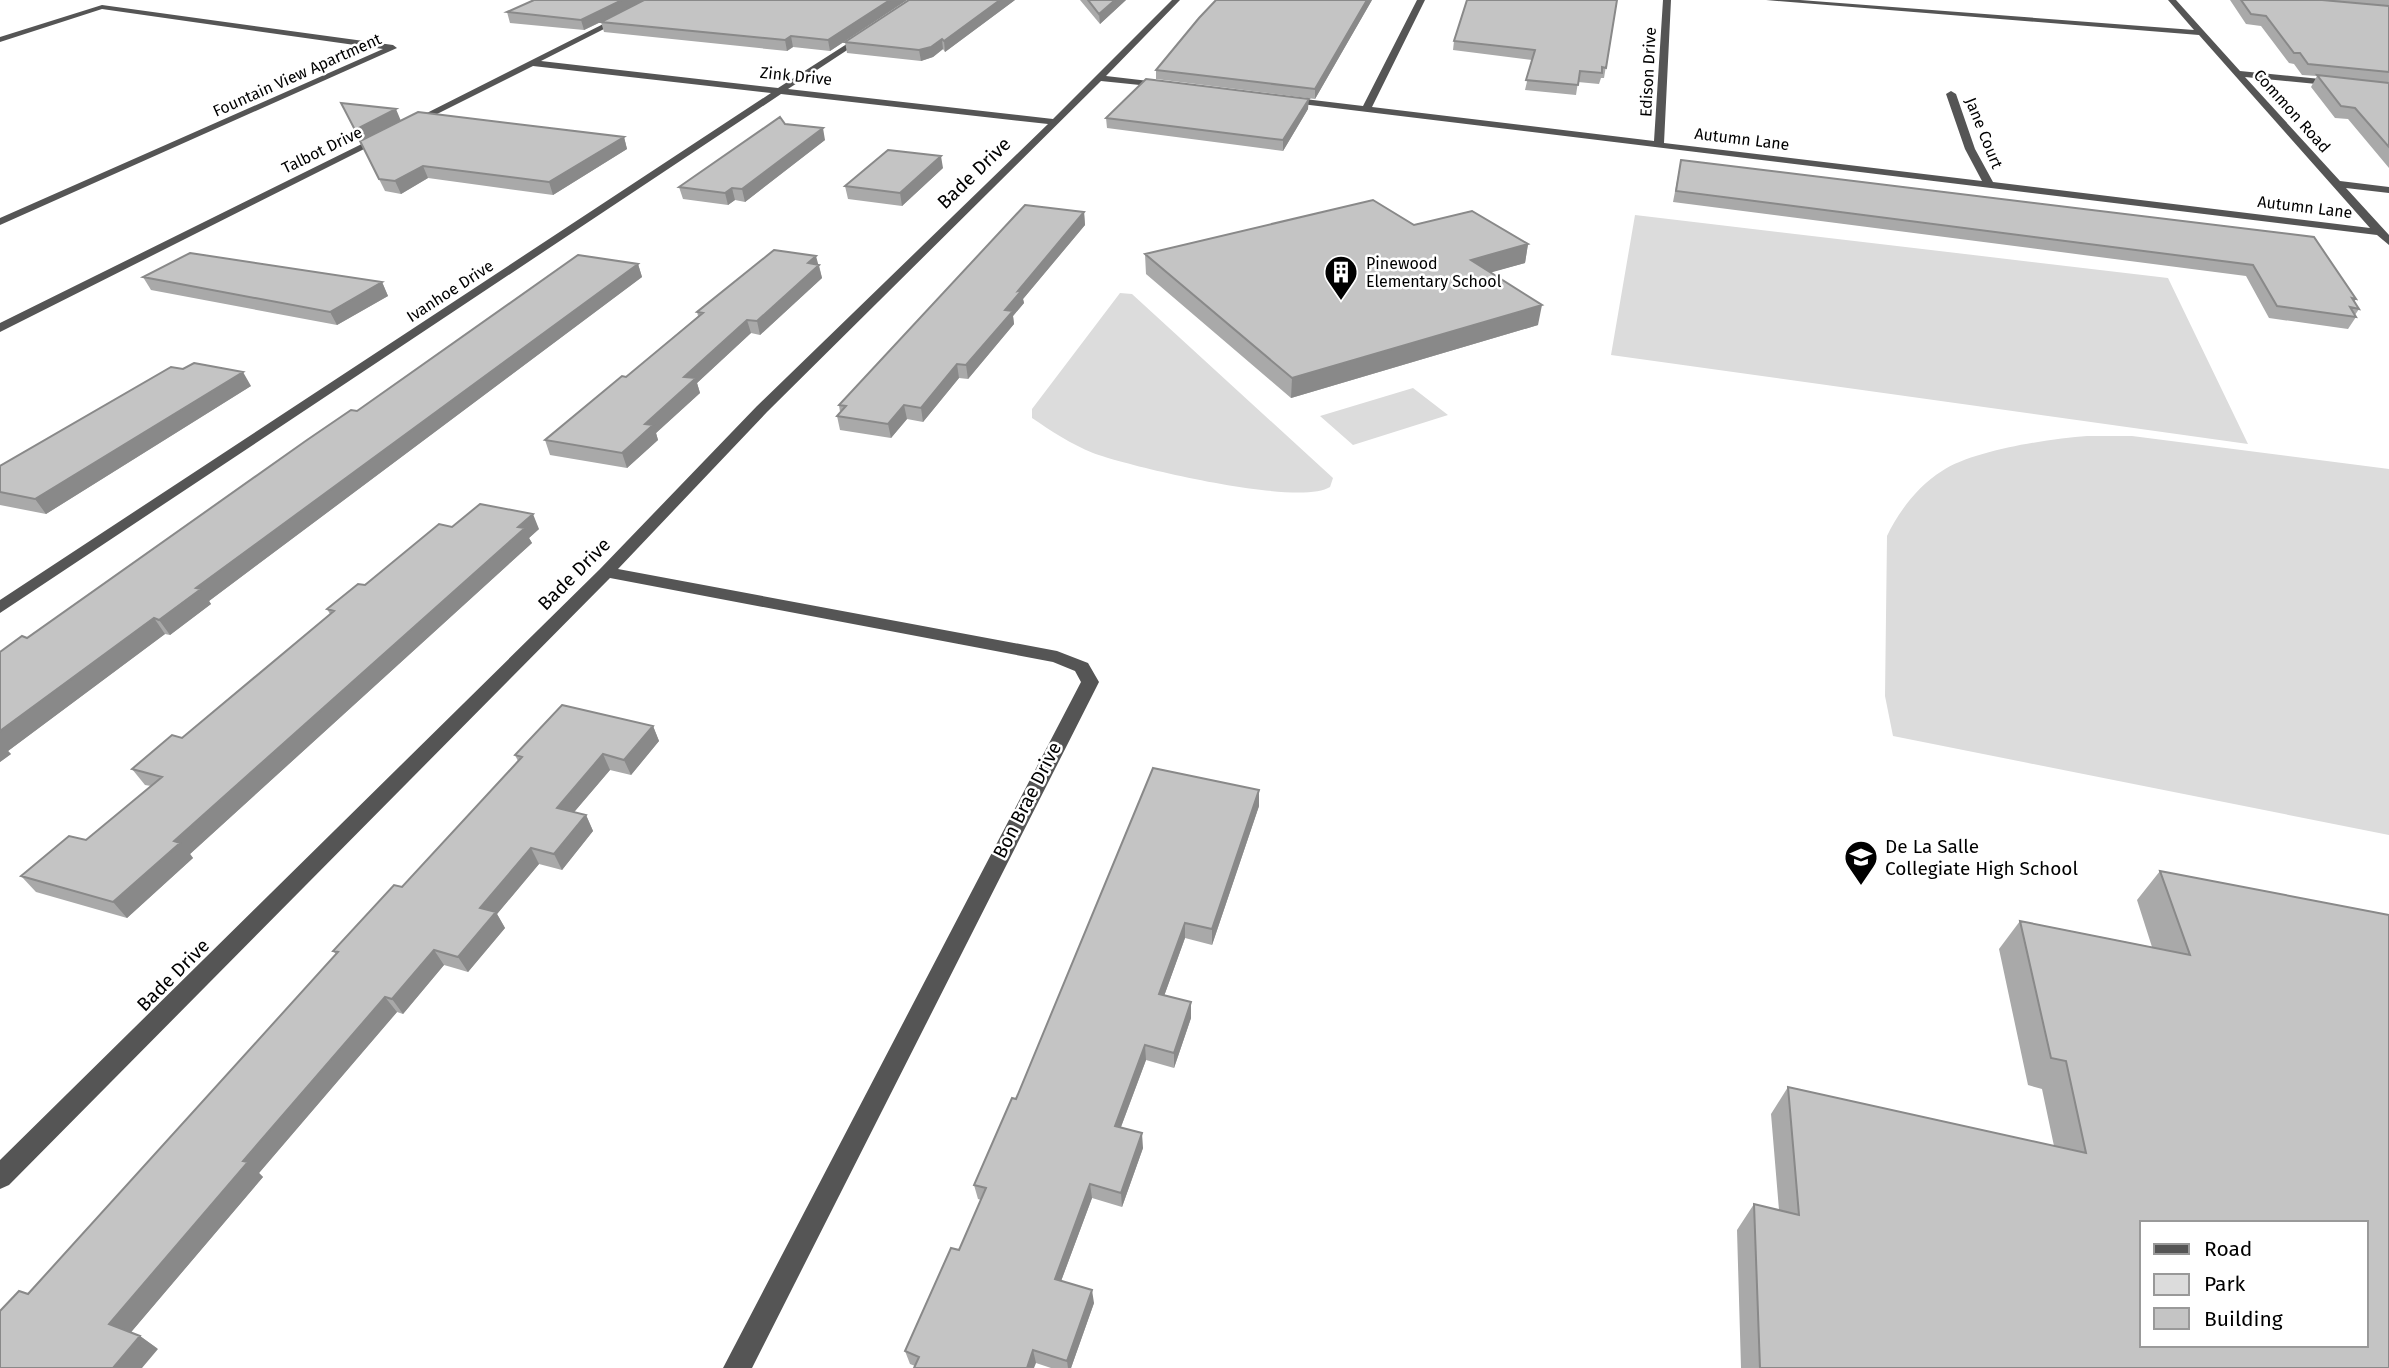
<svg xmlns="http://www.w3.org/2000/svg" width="2389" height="1368" viewBox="0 0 2389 1368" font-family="'Fira Sans',sans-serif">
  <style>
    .green { fill: #dcdcdc }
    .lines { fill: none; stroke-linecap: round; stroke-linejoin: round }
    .minor { fill: #555; fill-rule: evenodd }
    .wall { fill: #a9a9a9 }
    .shaded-wall { fill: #898989 }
    .building { fill: #c4c4c4; stroke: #898989; stroke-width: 2; fill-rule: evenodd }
    .labels { text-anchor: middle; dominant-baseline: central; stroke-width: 5; stroke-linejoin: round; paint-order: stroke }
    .far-street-label { font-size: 16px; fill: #000; stroke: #fff }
    .far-poi-label { font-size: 16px; fill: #000; stroke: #fff; text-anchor: start }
    .street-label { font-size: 19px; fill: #000; stroke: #fff }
    .poi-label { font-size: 19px; fill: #000; stroke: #fff; text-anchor: start }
  </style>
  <rect width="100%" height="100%" fill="#fff"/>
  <path class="green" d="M1635 215 2168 278 2248 444 1611 355Z
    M1120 293 1132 294 1333 478 1330 487C1299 507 1131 467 1093 453 1071 444 1051 431 1032 418V409Z
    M1413 388 1448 415 1353 445 1320 416Z
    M2087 436H2132L2389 469V835L1893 736 1885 696 1887 536C1899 511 1918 486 1942 471 1974 450 2048 439 2087 436Z"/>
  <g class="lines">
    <path class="minor" d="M651 0H661L541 61 778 88 864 33 867 37 788 89 1053 119 1172 0H1180L1106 76 1166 83 1169 88 1101 81 767 412 618 569 1057 651 1088 663 1099 682 752 1368H723L1081 682 1075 671 1053 662 610 578 9 1185 0 1189V1160L600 569 757 406 1048 124 781 94 0 613V600L771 93 533 66 413 126 405 124Z
      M1417 0H1425L1372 107 1654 141 1663 0H1671L1664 143 1982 181 1965 149 1946 94 1951 91 1956 94 1975 149 1993 182 2370 228 2199 35 1766 0H1800L2194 30 2168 0H2176L2240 71 2340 81 2337 86 2245 77 2340 181 2389 187V193L2346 188 2389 235V245L2377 235 1285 102V98L1288 97 1363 106Z
      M102 5 393 45 397 48 0 225V218L383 49 102 9 0 42V37Z
      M382 134 390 136 0 332V323Z"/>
  </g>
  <path class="wall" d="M534 0H907L830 51 793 47 787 51 604 32 601 22 584 30 510 23 507 12Z
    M1015 0 945 52 943 49 933 57 921 61 847 53 845 42Z
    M1080 0H1126L1100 24Z
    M1372 0 1315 99 1156 79V70Z
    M1617 0 1604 78H1601L1599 84 1578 82 1576 95 1525 90 1532 60 1453 50 1454 41Z
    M2230 0H2389V168L2348 119 2335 118 2311 87 2317 76 2302 75 2294 64 2289 63 2261 26 2246 24Z
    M341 103 401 121 624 137 627 149 553 195 428 178 401 194 385 191Z
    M1308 109 1283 151 1107 128 1106 118Z
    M785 124 825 140 745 202 735 200 728 205 683 199 679 187Z
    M1681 160 2314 237 2356 299 2354 302 2359 309 2355 315 2356 317 2348 329 2269 318 2246 276 1673 202Z
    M943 168 902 206 848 199 845 186Z
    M1084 212 1085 225 1023 299 1024 303 1013 316 1014 324 968 379 959 378 923 422 907 419 891 438 840 430 837 416 840 412 839 405Z
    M1414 225 1528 244 1525 263 1491 272 1538 325 1291 398 1146 274 1145 254Z
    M638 264 642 277 209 601 211 604 170 635 165 634 8 751 11 754 0 762V652L27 638 357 411Z
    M819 265 822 278 760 335 751 333 697 383 700 393 656 433 658 440 627 468 550 455 545 440 626 377 698 316 697 312Z
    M143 277 382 282 388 296 337 325 151 290Z
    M183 369 251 386 46 514 0 505V466Z
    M452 527 539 529 529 538 532 543 190 854 193 858 127 918 36 892 21 876 86 840 151 786 145 785 132 769 182 738 330 614 327 609Z
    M653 726 659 741 631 775 610 770 574 812 586 815 593 831 562 870 539 864 497 914 505 928 468 972 444 965 403 1014 397 1012 259 1173 263 1177 131 1332 140 1336 158 1349 28 1294 336 954 333 951 402 887 518 761 515 755Z
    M1259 790V806L1212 945 1185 938 1164 996 1191 1018 1174 1068 1146 1060 1121 1127 1143 1148 1122 1207 1092 1198 1061 1281 1094 1303 1071 1368H1051L1036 1363 915 1366 910 1364 905 1351 959 1250 981 1200 978 1199 974 1185 1016 1099Z
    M2160 871 2389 1368H1741L1737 1230 1754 1204 1779 1210 1771 1114 1788 1087 2054 1146 2042 1089 2028 1085 1999 949 2020 921 2152 947 2137 900Z"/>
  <path class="shaded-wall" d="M622 0H645L584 30 581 20Z
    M890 0H907L830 51 828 40Z
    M1000 0H1015L945 52 944 41Z
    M1115 0H1126L1100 24 1099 14Z
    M1367 0H1372L1315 99V89Z
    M791 36 793 47 787 51 785 40Z
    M942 39 943 49 933 57 921 61 919 50Z
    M1309 99 1308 109 1283 151V140Z
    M396 109 401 121 360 142 355 130Z
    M823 128 825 140 745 202 742 189Z
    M624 137 627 149 553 195 549 182Z
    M941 156 943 168 902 206 900 193Z
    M423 166 428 178 401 194 395 181Z
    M732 188 735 200 728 205 725 193Z
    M1084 212 1085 225 1023 299 1024 303 1013 316 1014 324 968 379 966 365 1018 291Z
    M1528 244 1525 263 1468 279 1471 260Z
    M816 256 822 278 760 335 757 321 808 263Z
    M638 264 642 277 209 601 211 604 170 635 159 620 196 588Z
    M382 282 388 296 337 325 330 312Z
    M1542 305 1538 325 1291 398 1292 378Z
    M747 320 751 333 697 383 700 393 656 433 658 440 627 468 622 453 645 424 684 377Z
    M957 364 959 378 923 422 921 408Z
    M243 372 251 386 46 514 35 499Z
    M904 405 907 419 891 438 888 424Z
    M533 514 539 529 529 538 532 543 190 854 193 858 127 918 113 902 174 841Z
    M154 618 165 634 8 751 11 754 0 762V731Z
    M653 726 659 741 631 775 624 760Z
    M603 754 610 770 564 824 557 808Z
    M1259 790V806L1212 945V929Z
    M586 815 593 831 562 870 554 854Z
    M531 848 539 864 497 914 505 928 468 972 458 957 480 908Z
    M1185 923V938L1159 1010V994Z
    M434 950 444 965 403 1014 392 999Z
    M385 997 397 1012 259 1173 263 1177 127 1337 109 1324 243 1161Z
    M1191 1002V1018L1174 1068V1053Z
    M1145 1045 1146 1060 1116 1140 1115 1126Z
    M1142 1133 1143 1148 1122 1207 1121 1193Z
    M1090 1184 1092 1198 1057 1292 1055 1279Z
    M1092 1290 1094 1303 1071 1368H1068L1067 1361Z
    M140 1336 158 1349 142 1368H113Z
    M1033 1350 1036 1363 1034 1368H1027Z"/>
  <path class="building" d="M534 0H622L581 20 507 12Z
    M644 0H890L828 40 791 36 785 40 601 22Z
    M909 0H1000L944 41 942 39 931 47 919 50 845 42Z
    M1088 0H1115L1099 14Z
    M1216 0H1367L1315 89 1156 70 1199 18Z
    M1467 0H1617L1606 68 1602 67V73L1580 71 1578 85 1526 80 1535 50 1454 41Z
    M2241 0H2322L2389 6V72L2308 64 2300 53H2294L2266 16 2251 14Z
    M2317 75 2389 83V147L2355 108 2341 106Z
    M1146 79 1309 99 1283 140 1106 118Z
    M341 103 396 109 355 130Z
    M418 112 624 137 549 182 423 166 395 181 379 179 360 141Z
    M780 117 785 124 823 128 742 189 732 188 725 193 679 187Z
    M888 150 941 156 900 193 845 186Z
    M1681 160 2314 237 2356 299 2352 298 2359 309 2350 307 2356 317 2277 306 2253 265 1676 191Z
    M1373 200 1414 225 1472 211 1528 244 1471 260 1542 305 1292 378 1145 254Z
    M1025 205 1084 212 1018 291 1022 290 1005 310 1013 311 966 365 957 364 921 408 904 405 888 424 837 416 846 406 839 405Z
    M774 250 816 256 808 263 819 265 757 321 747 320 684 377 696 378 645 424 653 425 622 453 545 440 622 376 626 377 703 313 697 312Z
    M190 253 382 282 330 312 143 277Z
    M578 255 638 264 196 588 201 589 159 620 154 618 0 731V652L22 636 27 638 307 440 351 410 357 411Z
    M194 363 243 372 35 499 0 492V466L171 367 183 369Z
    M480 504 533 514 518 527 525 528 174 841 180 843 113 902 21 876 69 836 86 840 162 777 132 769 172 735 182 738 334 611 327 609 358 584 365 585 439 524 452 527Z
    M562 705 653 726 624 760 603 754 557 808 586 815 554 854 531 848 480 908 496 912 458 957 434 950 392 999 385 997 243 1161 248 1162 109 1324 140 1336 113 1368H0V1311L19 1291 28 1294 338 952 333 951 394 885 402 887 522 757 515 755Z
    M1153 768 1259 790 1212 929 1185 923 1159 994 1191 1002 1174 1053 1145 1045 1115 1126 1142 1133 1121 1193 1090 1184 1055 1279 1092 1290 1067 1361 1033 1350 1027 1368H914L919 1357 905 1351 951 1248 959 1250 986 1188 974 1185 1012 1098 1016 1099Z
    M2160 871 2389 915V1368H1760L1754 1204 1799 1215 1788 1087 2086 1153 2066 1061 2051 1058 2020 921 2190 955ZM2142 1223H2366V1345H2142Z"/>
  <defs>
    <symbol id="building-pin" viewBox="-11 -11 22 30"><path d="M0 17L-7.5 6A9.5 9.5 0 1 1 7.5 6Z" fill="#000" stroke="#fff"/><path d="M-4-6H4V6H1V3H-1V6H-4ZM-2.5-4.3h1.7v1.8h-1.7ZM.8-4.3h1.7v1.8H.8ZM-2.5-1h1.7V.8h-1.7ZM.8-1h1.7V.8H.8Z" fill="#fff"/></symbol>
    <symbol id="school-pin" viewBox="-11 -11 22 30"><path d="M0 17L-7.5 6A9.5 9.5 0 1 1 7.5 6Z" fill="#000" stroke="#fff"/><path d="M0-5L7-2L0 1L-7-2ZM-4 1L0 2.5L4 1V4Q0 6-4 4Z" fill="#fff"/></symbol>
  </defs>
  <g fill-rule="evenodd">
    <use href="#building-pin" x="1322" y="253" width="38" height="52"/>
    <use href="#school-pin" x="1842" y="838" width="38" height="52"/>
  </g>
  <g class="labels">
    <g class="far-street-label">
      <text transform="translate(1648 72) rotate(-87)">Edison Drive</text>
      <text transform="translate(297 75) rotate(-24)">Fountain View Apartment</text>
      <text transform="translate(796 76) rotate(6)">Zink Drive</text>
      <text transform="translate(2292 111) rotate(48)">Common Road</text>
      <text transform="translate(1984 133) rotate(68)">Jane Court</text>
      <text transform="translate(1742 139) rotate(7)">Autumn Lane</text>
      <text transform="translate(322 150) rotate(-26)">Talbot Drive</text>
      <text transform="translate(2305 207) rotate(7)">Autumn Lane</text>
      <text transform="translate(450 291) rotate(-33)">Ivanhoe Drive</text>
    </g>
    <g class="far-poi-label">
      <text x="1366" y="263">Pinewood<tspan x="1366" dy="18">Elementary School</tspan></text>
    </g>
    <g class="street-label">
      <text transform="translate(974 173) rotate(-44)">Bade Drive</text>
      <text transform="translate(574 574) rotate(-45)">Bade Drive</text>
      <text transform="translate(1027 800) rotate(-63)">Bon Brae Drive</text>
      <text transform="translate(173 975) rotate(-45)">Bade Drive</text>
    </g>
    <g class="poi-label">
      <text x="1885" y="846">De La Salle<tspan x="1885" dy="22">Collegiate High School</tspan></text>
    </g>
  </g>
  <rect x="2140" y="1221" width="228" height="126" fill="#ffffff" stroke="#999999" stroke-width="2"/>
  <rect x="2154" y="1244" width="35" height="10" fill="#555555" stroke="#999999" stroke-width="2"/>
  <text x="2204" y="1256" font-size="21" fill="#000000">Road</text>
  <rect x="2154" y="1274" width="35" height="21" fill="#dcdcdc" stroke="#999999" stroke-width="2"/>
  <text x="2204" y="1291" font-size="21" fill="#000000">Park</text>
  <rect x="2154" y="1308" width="35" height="21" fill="#c4c4c4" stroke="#999999" stroke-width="2"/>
  <text x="2204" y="1326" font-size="21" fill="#000000">Building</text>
</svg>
